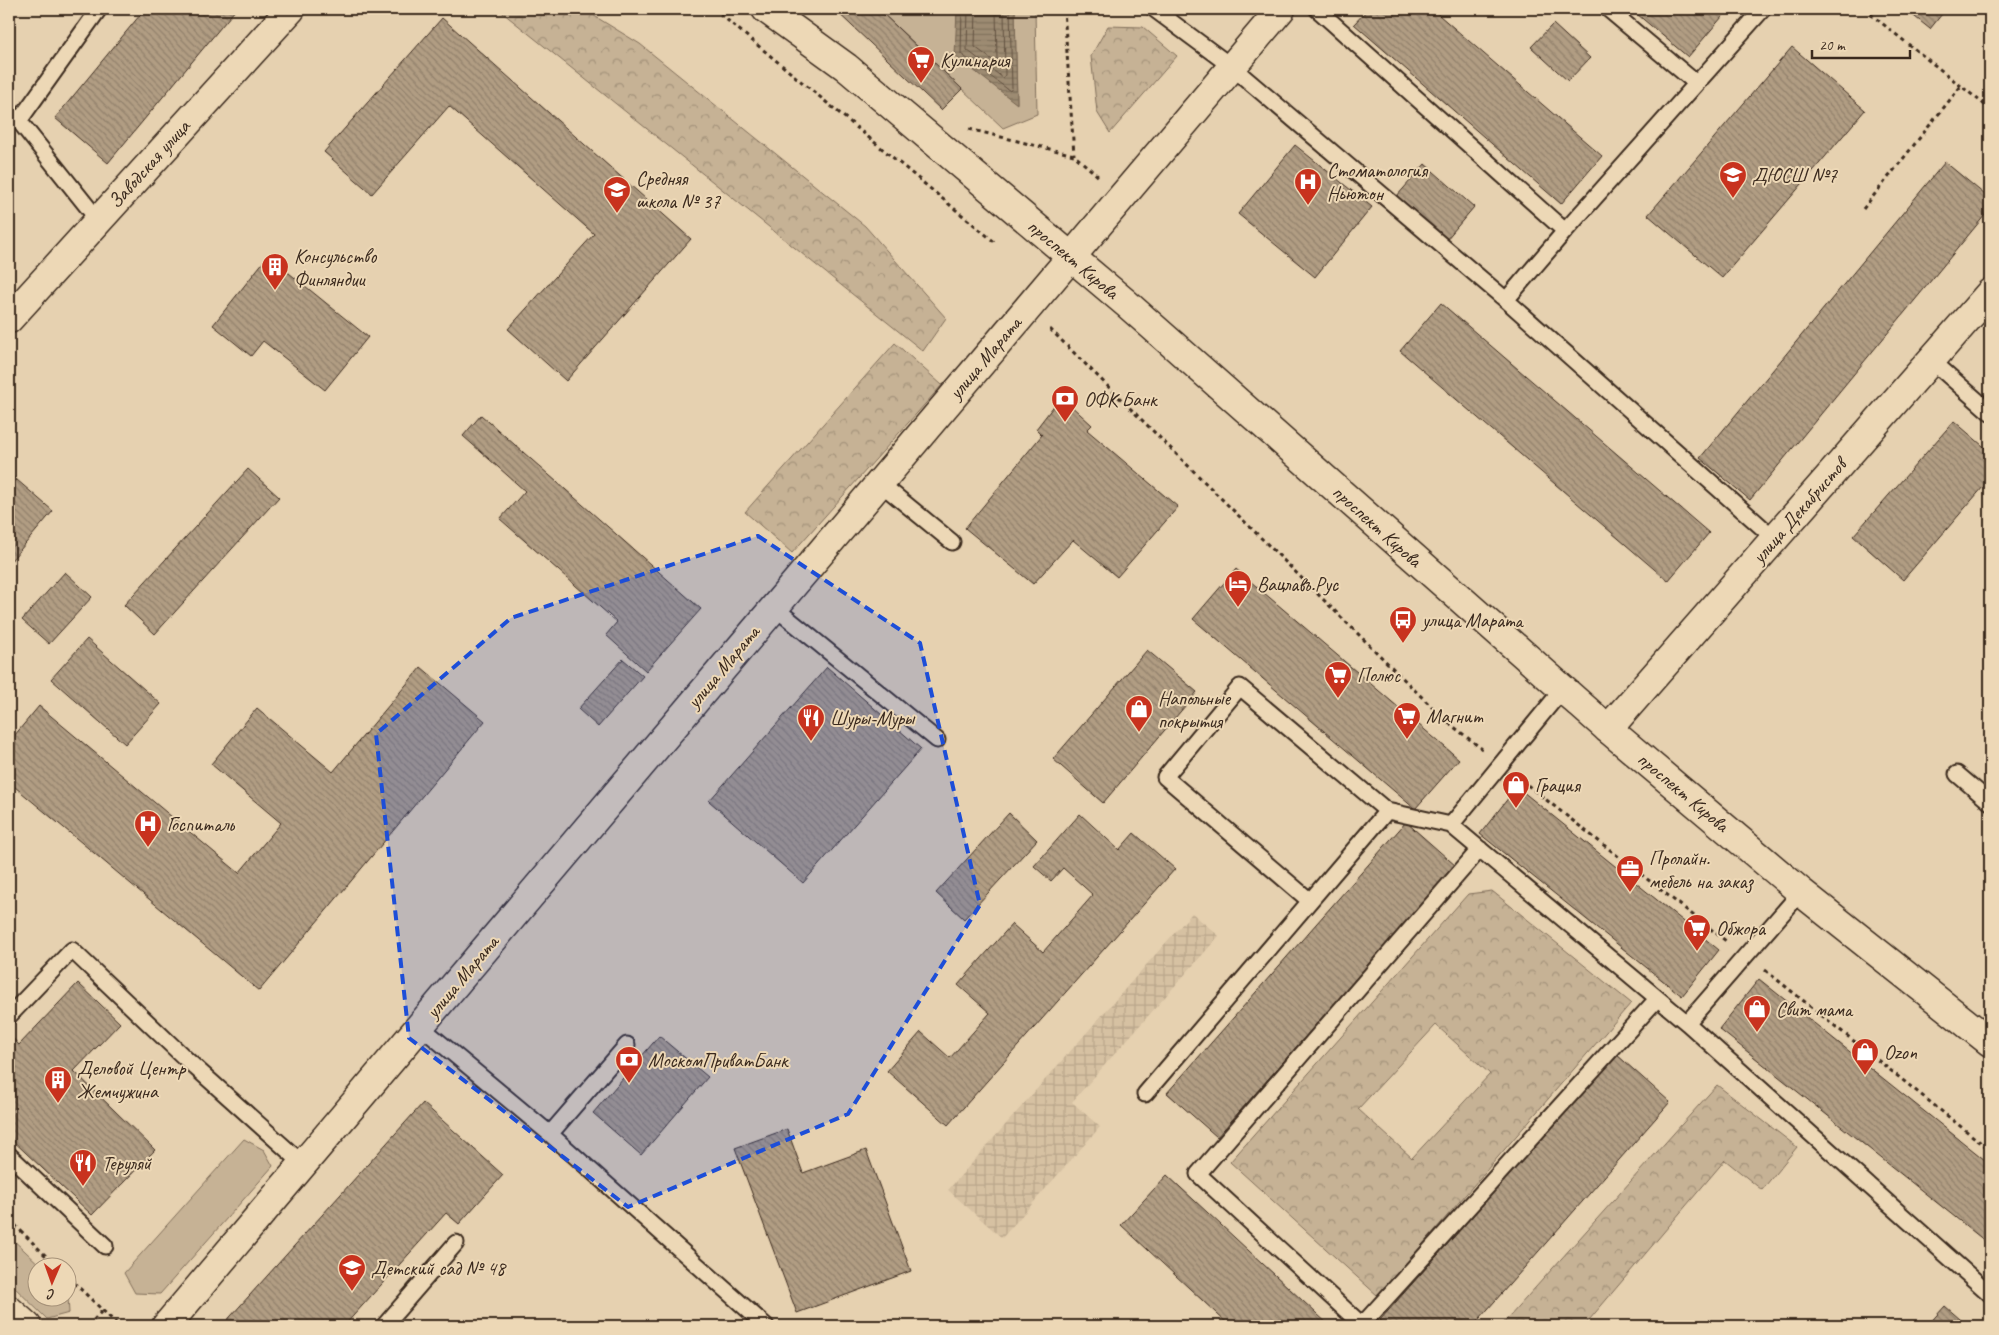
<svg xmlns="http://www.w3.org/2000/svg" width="1999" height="1335" viewBox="0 0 1999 1335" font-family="Caveat,sans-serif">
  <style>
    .industrial { fill: url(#industrial-grid) }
    .green { fill: #c6b295; stroke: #806e5a }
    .forest { fill: url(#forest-crowns); stroke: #806e5a; fill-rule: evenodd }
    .water { fill: url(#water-rules); stroke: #766450 }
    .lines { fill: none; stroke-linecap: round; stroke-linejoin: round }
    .shore { stroke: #625140; stroke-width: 1 }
    .building { fill: url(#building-back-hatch); stroke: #3b2a1e }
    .service-casing { stroke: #3b2a1e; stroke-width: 19 }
    .minor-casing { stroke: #3b2a1e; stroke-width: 31 }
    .primary-casing { stroke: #3b2a1e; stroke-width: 31 }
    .path { stroke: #3b2a1e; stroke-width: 3; stroke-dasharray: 4 4; stroke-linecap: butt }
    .service { stroke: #edd8b6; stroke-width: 15 }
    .minor { stroke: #edd8b6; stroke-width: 28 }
    .primary { stroke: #edd8b6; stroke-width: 28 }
    .marked { fill: #1d4ed8; fill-opacity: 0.2; stroke: #1d4ed8; stroke-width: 4; stroke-dasharray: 10 6; stroke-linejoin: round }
    .labels { text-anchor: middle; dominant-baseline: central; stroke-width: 4; stroke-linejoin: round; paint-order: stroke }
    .poi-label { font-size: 20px; fill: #3b2a1e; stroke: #edd8b6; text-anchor: start }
    .street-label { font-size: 20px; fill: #3b2a1e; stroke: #edd8b6 }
  </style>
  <defs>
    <pattern id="industrial-grid" width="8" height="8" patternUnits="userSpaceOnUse" patternTransform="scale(1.25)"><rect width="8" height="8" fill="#d6c1a2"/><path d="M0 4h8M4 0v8" fill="none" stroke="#b9a68b"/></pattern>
    <pattern id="forest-crowns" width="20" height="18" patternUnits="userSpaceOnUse" patternTransform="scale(1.25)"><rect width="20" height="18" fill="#c6b295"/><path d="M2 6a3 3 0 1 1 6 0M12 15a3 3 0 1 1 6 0" fill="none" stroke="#a29179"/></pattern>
    <pattern id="water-rules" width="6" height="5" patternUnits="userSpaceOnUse" patternTransform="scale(1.25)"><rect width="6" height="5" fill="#9d8b72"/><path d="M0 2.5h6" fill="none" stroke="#81725d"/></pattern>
    <pattern id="building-back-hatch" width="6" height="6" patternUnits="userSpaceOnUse" patternTransform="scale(1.25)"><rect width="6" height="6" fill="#b19d83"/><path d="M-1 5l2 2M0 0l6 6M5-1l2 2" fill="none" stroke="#91806b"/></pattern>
  </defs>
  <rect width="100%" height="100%" fill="#e6d1b0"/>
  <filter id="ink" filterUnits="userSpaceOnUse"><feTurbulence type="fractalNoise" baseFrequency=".02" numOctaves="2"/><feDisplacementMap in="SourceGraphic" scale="10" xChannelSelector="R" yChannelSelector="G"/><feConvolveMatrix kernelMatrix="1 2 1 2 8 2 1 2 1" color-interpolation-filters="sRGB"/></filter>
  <g filter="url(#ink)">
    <path class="industrial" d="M1192 913 1219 936 1072 1102 1100 1127 1002 1238 948 1190Z"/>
    <path class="green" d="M878 9H957L956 56 1017 103 1015 9H1035L1037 114 1003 128Z
      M244 1139 264 1150 273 1166 160 1294 135 1293 124 1273Z
      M9 1236 42 1267 38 1268V1298L68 1297 69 1313 47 1319 9 1282Z"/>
    <path class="forest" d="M498 9H583L640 44 865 226 946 318 923 351Z
      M1108 26 1143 27 1177 56 1110 133 1097 112 1091 56Z
      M895 343 942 385 792 553 745 512Z
      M1492 891 1631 1003 1378 1296 1230 1162 1468 894ZM1436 1025 1490 1074 1412 1158 1358 1109Z
      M1717 1085 1797 1147 1762 1190 1725 1160 1584 1326H1501Z"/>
    <path class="water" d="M957 9H1015L1017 104 955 56Z"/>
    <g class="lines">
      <path class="shore" d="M962 9 961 54 1010 91 1012 88 1010 9
        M968 9 967 50 1003 78 1005 75 1004 9
        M976 9 975 47 995 62 997 60 996 9"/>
    </g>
    <path class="building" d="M145 9H236L108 163 55 118Z
      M834 9H878L962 89 941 110Z
      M1368 9H1432L1602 156 1561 204 1354 24Z
      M1631 9H1727L1728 10 1688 57Z
      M1905 9H1946L1930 29Z
      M442 18 691 239 566 381 508 329 594 234 449 106 372 194 324 152Z
      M1553 24 1590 58 1568 81 1531 47Z
      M1792 47 1865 110 1722 278 1648 215Z
      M1295 145 1372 207 1315 277 1238 214Z
      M1945 162 1990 199V209L1750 500 1700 458Z
      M1425 164 1474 207 1446 240 1396 197Z
      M268 256 368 337 325 390 263 341 251 356 213 325Z
      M1441 303 1709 533 1668 581 1400 351Z
      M1056 403H1068L1092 425 1087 430 1178 507 1117 577 1073 540 1033 584 965 528 1042 435 1036 429Z
      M481 415 701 609 646 671 606 635 617 622 500 519 525 491 463 436Z
      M1954 421 1990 452V479L1903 580 1853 536Z
      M248 469 279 497 155 634 124 605Z
      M9 473 53 511 9 563Z
      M1236 569 1459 759 1415 809 1193 619Z
      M65 572 92 597 49 644 22 620Z
      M87 639 161 704 125 744 51 679Z
      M1147 650 1197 692 1103 803 1053 759Z
      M623 659 643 676 598 727 578 709Z
      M421 667 485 721 259 991 9 782V742L39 706 239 873 281 823 211 764 257 708 333 772Z
      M827 667 921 749 803 883 709 801Z
      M1517 787 1719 950 1682 996 1480 834Z
      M1009 813 1037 840 964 919 936 893Z
      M1080 814 1119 850 1134 833 1175 869 948 1125 887 1071 921 1032 950 1058 990 1013 958 985 1012 924 1043 952 1093 895 1063 868 1051 881 1034 866Z
      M1406 822 1456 866 1217 1137 1167 1093Z
      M1759 979 1990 1164V1245L1719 1029Z
      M78 983 120 1023 74 1071 155 1150 92 1215 9 1137V1037L10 1035 19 1045Z
      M659 1036 708 1077 641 1155 593 1113Z
      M1616 1054 1670 1102 1473 1326H1387L1380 1320Z
      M423 1103 503 1175 459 1224 446 1213 344 1326H222Z
      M787 1129 803 1173 866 1150 911 1271 797 1313 735 1148Z
      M1167 1175 1330 1326H1230L1121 1225Z
      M1945 1306 1968 1326H1927Z"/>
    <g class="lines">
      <defs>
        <path id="service" d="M1154 9 1232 67 1506 300
          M1317 9 1565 231 1506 300 1775 539
          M1608 9 1696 83
          M9 113 19 121 98 220
          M19 121 99 9
          M1565 231 1763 9
          M1931 360 1990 412
          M880 483 952 542
          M774 607 937 740
          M1957 774 1990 802
          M1451 825 1562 690
          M1310 901 1165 777 1240 687 1387 811 1451 825 1687 1023 1990 1294
          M9 1016 72 950 186 1059 303 1164
          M1687 1023 1801 892
          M420 1026 550 1134 627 1045
          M1145 1094 1387 811
          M550 1134 766 1326
          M9 1155 105 1246
          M1362 1325 1657 999
          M384 1326 456 1243
          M1363 1326 1198 1174 1480 849"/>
        <path id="minor" d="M9 319 291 9
          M1608 729 1990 293
          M166 1326 1281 9"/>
        <path id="primary" d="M766 9 846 67 1127 304 1608 729 1801 892 1990 1042
          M9 1310 27 1326"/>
      </defs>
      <use href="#service" class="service-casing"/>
      <use href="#minor" class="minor-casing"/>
      <use href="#primary" class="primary-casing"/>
      <path class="path" d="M714 9 997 244
        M1064 9 1074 155
        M1864 9 1961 86
        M969 129 1074 155 1099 177
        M1863 209 1961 86 1990 109
        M1050 329 1445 720 1482 749
        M1521 780 1726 941
        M1765 970 1990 1150
        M9 1219 58 1268
        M68 1277 119 1326
        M88 1326 102 1311"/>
      <use href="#service" class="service"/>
      <use href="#minor" class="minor"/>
      <use href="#primary" class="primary"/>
    </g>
  </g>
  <path class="marked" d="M758 536 920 643 980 905 848 1114 628 1207 409 1038 376 734 511 618Z"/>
  <defs>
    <symbol id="supermarket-pin" viewBox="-11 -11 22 30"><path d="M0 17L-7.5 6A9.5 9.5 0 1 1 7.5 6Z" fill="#c8321e" stroke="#edd8b6"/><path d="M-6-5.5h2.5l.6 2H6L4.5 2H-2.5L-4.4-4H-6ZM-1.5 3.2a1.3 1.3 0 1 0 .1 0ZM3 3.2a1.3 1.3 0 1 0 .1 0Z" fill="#fff"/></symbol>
    <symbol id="school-pin" viewBox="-11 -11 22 30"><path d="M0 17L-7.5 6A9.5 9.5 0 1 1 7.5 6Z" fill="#c8321e" stroke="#edd8b6"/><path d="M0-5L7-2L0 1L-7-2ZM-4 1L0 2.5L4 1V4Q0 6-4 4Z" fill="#fff"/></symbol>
    <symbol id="hospital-pin" viewBox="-11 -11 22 30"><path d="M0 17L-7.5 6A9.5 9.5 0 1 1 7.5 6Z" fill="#c8321e" stroke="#edd8b6"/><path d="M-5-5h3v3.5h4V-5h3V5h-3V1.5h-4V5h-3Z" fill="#fff"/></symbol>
    <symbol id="building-pin" viewBox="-11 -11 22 30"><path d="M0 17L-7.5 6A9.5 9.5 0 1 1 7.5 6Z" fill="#c8321e" stroke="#edd8b6"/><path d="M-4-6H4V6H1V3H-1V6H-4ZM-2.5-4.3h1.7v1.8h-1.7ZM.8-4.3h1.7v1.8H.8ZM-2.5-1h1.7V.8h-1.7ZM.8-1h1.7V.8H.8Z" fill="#fff"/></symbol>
    <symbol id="bank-pin" viewBox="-11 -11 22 30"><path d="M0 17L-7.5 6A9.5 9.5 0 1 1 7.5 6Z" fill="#c8321e" stroke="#edd8b6"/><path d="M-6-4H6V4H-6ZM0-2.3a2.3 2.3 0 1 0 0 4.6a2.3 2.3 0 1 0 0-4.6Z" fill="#fff"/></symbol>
    <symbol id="hotel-pin" viewBox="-11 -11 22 30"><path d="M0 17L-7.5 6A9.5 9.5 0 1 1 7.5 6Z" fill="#c8321e" stroke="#edd8b6"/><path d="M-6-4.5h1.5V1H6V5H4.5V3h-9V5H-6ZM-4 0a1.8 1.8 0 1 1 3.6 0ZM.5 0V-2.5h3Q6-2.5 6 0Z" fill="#fff"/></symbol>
    <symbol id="bus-pin" viewBox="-11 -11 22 30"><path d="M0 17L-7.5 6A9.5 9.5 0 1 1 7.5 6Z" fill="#c8321e" stroke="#edd8b6"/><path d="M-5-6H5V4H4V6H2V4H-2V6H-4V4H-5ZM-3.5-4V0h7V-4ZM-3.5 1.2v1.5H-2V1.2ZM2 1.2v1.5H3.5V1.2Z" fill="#fff"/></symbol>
    <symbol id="shop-pin" viewBox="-11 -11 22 30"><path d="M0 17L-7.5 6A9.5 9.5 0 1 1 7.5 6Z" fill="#c8321e" stroke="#edd8b6"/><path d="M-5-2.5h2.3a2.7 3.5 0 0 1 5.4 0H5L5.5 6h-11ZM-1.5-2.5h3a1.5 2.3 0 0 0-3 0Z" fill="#fff"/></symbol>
    <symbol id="restaurant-pin" viewBox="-11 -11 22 30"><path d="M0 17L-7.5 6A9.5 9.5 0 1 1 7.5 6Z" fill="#c8321e" stroke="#edd8b6"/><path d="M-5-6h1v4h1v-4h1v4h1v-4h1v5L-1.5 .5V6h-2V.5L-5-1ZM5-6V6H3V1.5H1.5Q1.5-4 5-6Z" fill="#fff"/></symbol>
    <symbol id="office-pin" viewBox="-11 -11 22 30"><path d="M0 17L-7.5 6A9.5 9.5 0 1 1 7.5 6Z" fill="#c8321e" stroke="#edd8b6"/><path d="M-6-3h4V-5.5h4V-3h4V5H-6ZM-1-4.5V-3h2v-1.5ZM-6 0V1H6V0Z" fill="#fff"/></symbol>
  </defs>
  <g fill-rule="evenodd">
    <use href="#supermarket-pin" x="905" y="44" width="32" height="43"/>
    <use href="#school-pin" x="1717" y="159" width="32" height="43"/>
    <use href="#hospital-pin" x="1292" y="166" width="32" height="43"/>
    <use href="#school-pin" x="601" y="174" width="32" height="43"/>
    <use href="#building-pin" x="259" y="251" width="32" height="43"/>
    <use href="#bank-pin" x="1049" y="383" width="32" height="43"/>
    <use href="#hotel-pin" x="1222" y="568" width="32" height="43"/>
    <use href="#bus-pin" x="1387" y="604" width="32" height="43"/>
    <use href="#supermarket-pin" x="1322" y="659" width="32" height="43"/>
    <use href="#shop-pin" x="1123" y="693" width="32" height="43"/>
    <use href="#supermarket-pin" x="1391" y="700" width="32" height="43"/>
    <use href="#restaurant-pin" x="795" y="702" width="32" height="43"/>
    <use href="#shop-pin" x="1500" y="769" width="32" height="43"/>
    <use href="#hospital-pin" x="132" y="808" width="32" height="43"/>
    <use href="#office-pin" x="1614" y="853" width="32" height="43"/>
    <use href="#supermarket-pin" x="1681" y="912" width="32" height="43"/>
    <use href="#shop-pin" x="1741" y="993" width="32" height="43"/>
    <use href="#shop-pin" x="1849" y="1036" width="32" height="43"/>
    <use href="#bank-pin" x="613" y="1044" width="32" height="43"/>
    <use href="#building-pin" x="42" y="1064" width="32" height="43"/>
    <use href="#restaurant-pin" x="67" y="1147" width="32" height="43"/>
    <use href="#school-pin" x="336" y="1252" width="32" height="43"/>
  </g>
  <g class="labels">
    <g class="poi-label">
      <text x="940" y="60">Кулинария</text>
      <text x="1327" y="170">Стоматология<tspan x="1327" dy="23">Ньютон</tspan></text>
      <text x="1752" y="175">ДЮСШ №7</text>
      <text x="636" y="178">Средняя<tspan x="636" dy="23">школа № 37</tspan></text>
      <text x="294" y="256">Консульство<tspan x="294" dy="23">Финляндии</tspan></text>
      <text x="1084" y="399">ОФК Банк</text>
      <text x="1257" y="584">Вацлавъ.Рус</text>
      <text x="1422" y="620">улица Марата</text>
      <text x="1357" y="675">Полюс</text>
      <text x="1158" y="698">Напольные<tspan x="1158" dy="23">покрытия</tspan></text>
      <text x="1426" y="716">Магнит</text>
      <text x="830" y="718">Шуры-Муры</text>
      <text x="1535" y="785">Грация</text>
      <text x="167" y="824">Госпиталь</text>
      <text x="1649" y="858">Пролайн.<tspan x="1649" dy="23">мебель на заказ</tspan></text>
      <text x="1716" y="928">Обжора</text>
      <text x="1776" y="1009">Свит мама</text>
      <text x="1884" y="1052">Ozon</text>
      <text x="648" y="1060">МоскомПриватБанк</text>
      <text x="77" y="1068">Деловой Центр<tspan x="77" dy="23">Жемчужина</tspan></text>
      <text x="102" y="1163">Теруляй</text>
      <text x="371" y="1268">Детский сад № 48</text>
    </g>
    <g class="street-label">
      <text transform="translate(149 164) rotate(-48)">Заводская улица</text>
      <text transform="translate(1073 259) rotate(40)">проспект Кирова</text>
      <text transform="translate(985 358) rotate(-50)">улица Марата</text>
      <text transform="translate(1799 511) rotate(-49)">улица Декабристов</text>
      <text transform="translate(1377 526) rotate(42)">проспект Кирова</text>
      <text transform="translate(723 667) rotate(-50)">улица Марата</text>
      <text transform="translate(1683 792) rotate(40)">проспект Кирова</text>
      <text transform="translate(462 977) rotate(-50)">улица Марата</text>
    </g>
  </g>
  <rect width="1999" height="1335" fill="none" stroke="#edd8b6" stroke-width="30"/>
  <rect x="15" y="15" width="1969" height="1305" fill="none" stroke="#3b2a1e" stroke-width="2" filter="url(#ink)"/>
  <g transform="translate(52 1282) rotate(182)"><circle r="24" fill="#edd8b6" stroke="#a69279"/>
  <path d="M0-4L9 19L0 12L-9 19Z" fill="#c8321e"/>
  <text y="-8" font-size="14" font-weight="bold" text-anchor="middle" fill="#3b2a1e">С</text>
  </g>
  <path d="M1812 50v8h98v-8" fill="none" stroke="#3b2a1e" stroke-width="2.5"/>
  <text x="1819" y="50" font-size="15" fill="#3b2a1e" stroke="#edd8b6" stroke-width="4" paint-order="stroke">20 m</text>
</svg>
